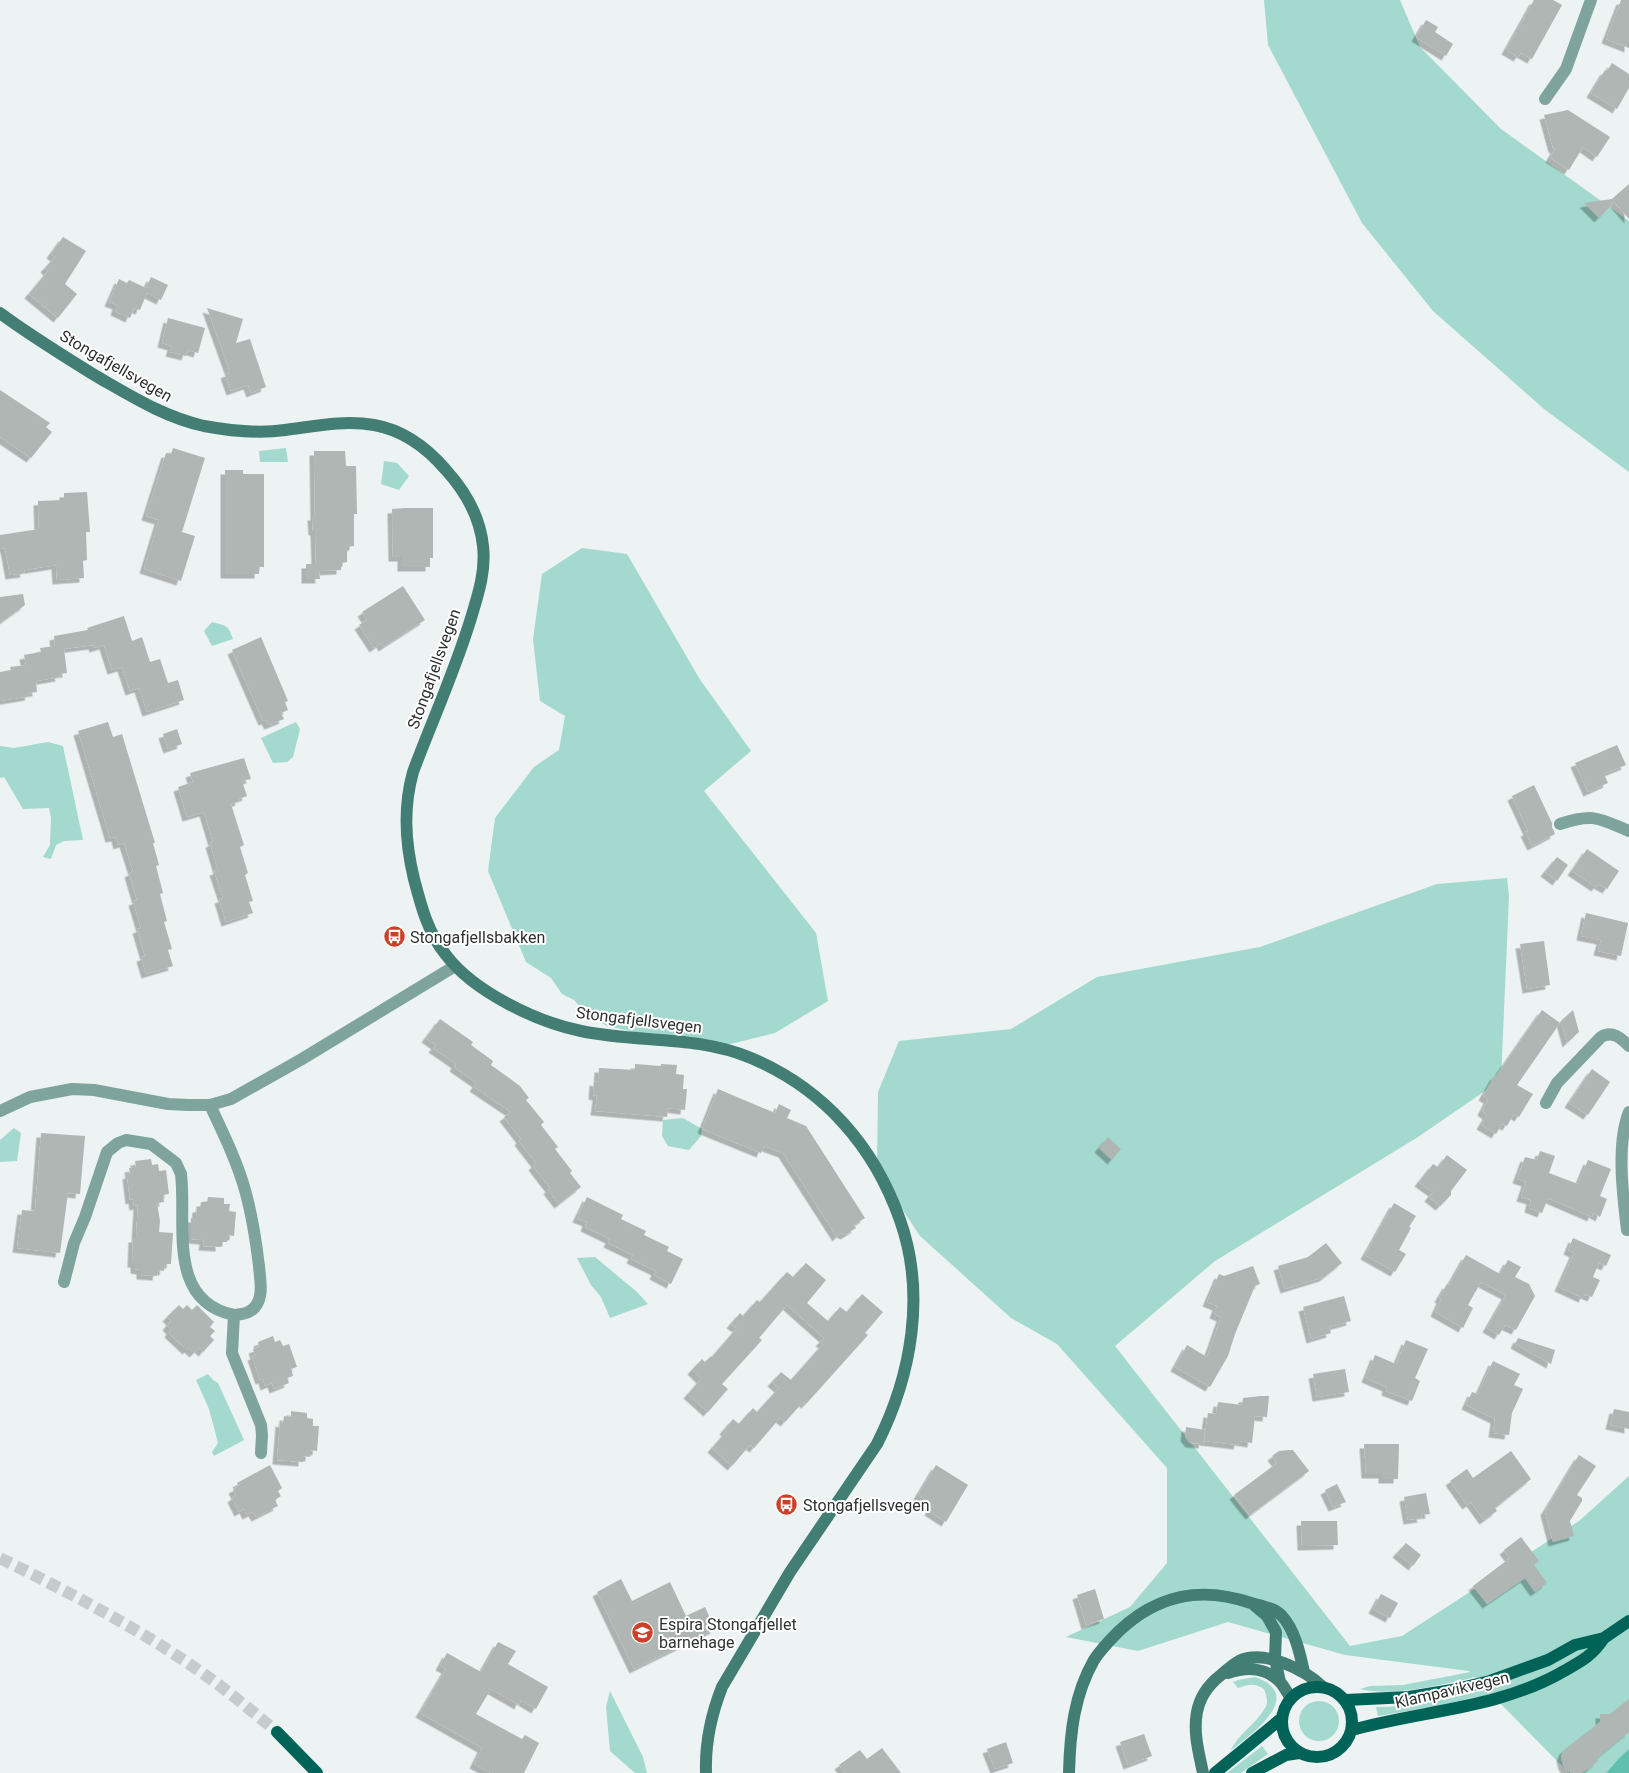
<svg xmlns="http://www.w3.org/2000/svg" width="1629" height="1773" viewBox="0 0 1629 1773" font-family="Roboto,sans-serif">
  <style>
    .green { fill: #a3d9ce }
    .water { fill: #5fc0b0 }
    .building { fill: #afb6b4; filter: url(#shadow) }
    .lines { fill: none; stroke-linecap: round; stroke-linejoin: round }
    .primary-tunnel { stroke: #c6cccb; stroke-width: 12; stroke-dasharray: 12 6; stroke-linecap: butt }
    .street { stroke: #7ea49d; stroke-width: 12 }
    .secondary { stroke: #427e74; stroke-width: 12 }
    .primary { stroke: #006358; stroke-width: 12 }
    .labels { text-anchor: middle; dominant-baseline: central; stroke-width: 4; stroke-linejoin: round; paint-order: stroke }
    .street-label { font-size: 16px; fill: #2e3130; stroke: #fff }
    .poi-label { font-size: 16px; fill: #2e3130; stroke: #fff; text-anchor: start }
  </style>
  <defs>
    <filter id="shadow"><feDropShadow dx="-4.5" dy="4.5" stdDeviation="0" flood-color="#0004"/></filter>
  </defs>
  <rect width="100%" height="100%" fill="#ecf3f2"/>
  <path class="green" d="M1264 0H1400L1420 47 1501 129 1629 221V472L1544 409 1433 311 1362 223 1268 45Z
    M286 448 288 462H260L259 451Z
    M384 461 397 463 409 476 399 490 381 484Z
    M582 548 627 554 699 678 751 751 704 791 816 933 828 1001 775 1033 710 1049 607 1026 584 1011 574 1000 562 994 551 978 526 962 488 871 495 818 534 767 559 750 565 716 540 701 533 639 542 574Z
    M212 622C226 626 228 624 233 639L212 646 204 631Z
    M296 722 300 729 293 757 287 762 273 763 261 738Z
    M48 742 63 746 83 840 64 841 56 845 51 859 43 857 50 845 51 818 49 808 23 809 4 777 0 778V746L14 748Z
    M1507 878 1509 896 1501 1080 1418 1137 1215 1261 1115 1346 1350 1646 1402 1636 1579 1521 1629 1476V1749L1619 1758 1606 1773H1569L1491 1694 1433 1707 1378 1716 1376 1707C1412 1707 1451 1699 1486 1689L1475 1677C1443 1685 1392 1697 1360 1689L1370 1686 1403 1685 1470 1672 1469 1671 1345 1655 1228 1622 1138 1651 1066 1637 1130 1607 1167 1563V1468L1057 1344 1011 1318 920 1236 877 1171 878 1092 899 1041 1011 1029 1097 977 1260 947 1437 884Z
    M683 1118 702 1129 701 1136 689 1150 668 1146 662 1136 663 1120Z
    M14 1128 21 1133 17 1161 0 1162V1140Z
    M595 1257 637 1292 648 1304 610 1318 601 1297 591 1285 577 1258Z
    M208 1374 213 1380 218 1383 244 1440 214 1456 212 1452 218 1443 209 1409 196 1380Z
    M1255 1677C1307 1695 1251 1735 1230 1751 1239 1733 1256 1724 1265 1708 1269 1702 1266 1695 1264 1689 1255 1683 1248 1684 1238 1688L1233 1682 1238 1680Z
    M610 1691 643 1757 647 1773H635L610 1751 606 1707Z
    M1299 1721a20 20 0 1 1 40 0a20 20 0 1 1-40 0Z
    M1262 1746 1268 1754 1241 1773H1227Z"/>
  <path class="water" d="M1629 1749V1773H1606L1619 1758Z"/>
  <path class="building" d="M1534 0H1553L1562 5 1532 59 1521 53 1518 57 1506 50Z
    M1621 0H1629V48L1606 39Z
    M1426 20 1438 27 1435 32 1453 44 1446 56 1416 37Z
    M1612 63 1629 74V88L1617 109 1591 93 1605 70 1607 71Z
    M1568 110 1610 137 1597 157 1583 147 1569 170 1550 158 1555 149 1553 148 1544 115Z
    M1629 184V219L1614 202 1599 218 1584 203 1612 199Z
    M63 237 86 251 65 284 77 294 58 318 29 294 48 271 45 268 55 257 51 254Z
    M151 277 168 285 161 300 147 293 140 310 134 308 130 318 115 311 117 305 109 302 119 279 127 283 129 280 146 288Z
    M207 308 243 319 236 343 250 339 266 387 251 393 248 385 231 391 225 374 230 372Z
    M168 318 205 328 198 353 188 350 186 356 170 352 172 346 162 343Z
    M0 390 50 423 46 427 52 432 31 458 0 437Z
    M173 448 205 458 182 532 195 536 181 581 144 569 159 520 146 516 166 453 171 454Z
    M314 451H345L346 466H356L357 514H354V546L347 547V562L341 563V570L319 571 320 579H306V564H316L315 531H313L312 516H315Z
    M225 470H243V474H264V567H259V574H225Z
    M87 492 90 532H86L87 560 83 561 84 578 57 580 56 565 24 570 25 573 10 575 5 548 0 549V535L39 529 38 501 64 500V493Z
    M405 508H433V558H430V567H402V557H393L392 509Z
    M403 586 425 620 383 647 381 643 374 648 359 625 367 620 362 612Z
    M23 594 25 605 0 623V597Z
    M124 616 132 641 142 637 150 662 160 659 168 683 178 680 184 700 147 712 139 688 130 691 122 667 112 670 104 645 94 648 93 645 64 649 67 673 59 674 60 677 36 681 37 692 29 693 30 696 0 701V672L11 670 10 667 26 665 24 655 41 652 40 648 55 646 54 636 88 630 87 628Z
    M261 637 288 701 285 702 288 710 281 713 284 719 269 725 266 720 263 721 232 650Z
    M108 722 113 737 122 734 155 843H153L159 865 156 866 163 893 160 894 167 921 164 922 172 949 168 950 173 966 146 974 141 957 145 956 137 929 141 928 133 901 137 900 129 873 133 871 124 843 118 845 116 837 110 838 78 731Z
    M177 729 182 744 168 749 163 734Z
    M1617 745 1626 765 1604 774 1608 783 1588 792 1575 763Z
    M244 758 251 779 242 781 247 796 239 799 240 801 231 804 244 845 240 847 248 873 245 875 253 901 249 902 253 913 226 922 219 899 223 898 214 871 218 870 210 843 213 842 204 812 187 817 178 787 193 782 190 773Z
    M1534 785 1552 823V827L1555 834 1532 846 1525 832 1528 831 1512 796Z
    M1587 849 1619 871 1607 889 1598 884 1596 887 1572 871Z
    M1557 857 1568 865 1557 881 1545 872Z
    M1586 913 1628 923 1621 956 1598 951 1601 940 1581 936Z
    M1544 941 1550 985 1527 989 1520 944Z
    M1542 1010 1560 1023 1517 1085 1533 1094 1519 1117 1514 1114 1507 1126 1502 1124 1496 1134 1481 1125 1487 1115 1482 1111 1488 1099 1483 1096 1495 1075 1496 1076Z
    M1573 1010 1579 1032 1567 1043 1561 1021Z
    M440 1019 473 1042 471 1045 493 1061 491 1065 520 1086 529 1098 526 1100 544 1122 541 1125 558 1147 555 1149 572 1171 570 1173 581 1187 559 1204 548 1190 550 1188 533 1166 536 1163 519 1141 521 1139 504 1117 511 1112 474 1087 477 1083 454 1067 456 1064 433 1048 436 1045 426 1038Z
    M635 1064 661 1066V1064L677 1065 676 1074 684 1075 683 1089H687L685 1110 668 1108 667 1117 595 1111 597 1096 593 1095 594 1081 598 1082 599 1068 635 1070Z
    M1592 1069 1610 1082 1588 1115 1569 1103Z
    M718 1089 775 1113 779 1104 791 1110 787 1118 806 1126 865 1218 854 1225 856 1228 845 1235 841 1233 837 1237 783 1153 764 1146 761 1153 702 1129Z
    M41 1133 85 1136 80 1194 68 1193 60 1253 17 1248 22 1210 35 1211Z
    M1108 1137 1121 1149 1112 1160 1099 1148Z
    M1540 1151 1555 1156 1549 1173 1578 1184 1588 1160 1611 1169 1600 1196 1607 1199 1600 1217 1593 1213 1592 1217 1548 1198 1542 1213 1529 1208 1531 1200 1521 1197 1526 1182 1517 1179 1525 1157 1537 1160Z
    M1447 1155 1467 1170 1451 1191V1195L1440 1206 1429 1197 1433 1192 1419 1182 1433 1164 1438 1167Z
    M151 1159 152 1165 158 1164 159 1171 166 1170 169 1194 163 1195 164 1202 157 1203 160 1221 159 1232 173 1233 171 1264H165L164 1271 158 1270 157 1276 141 1275V1270L135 1269V1263H132L133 1238H136L138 1205 134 1206 133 1199 130 1200 127 1175 130 1174 129 1168 136 1167 135 1161Z
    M208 1197 224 1198V1204H230L229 1211 236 1212 234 1236 227 1235V1242H220V1247L203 1246 204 1240 191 1239V1218H196L197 1208H200L201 1202H207Z
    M587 1197 623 1215 621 1219 646 1231 644 1235 669 1247 667 1251 683 1259 671 1284 654 1275 656 1271 631 1259 633 1255 608 1243 610 1239 585 1227 587 1222 577 1218Z
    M1394 1203 1416 1216 1409 1227 1411 1228 1399 1250 1406 1254 1395 1272 1365 1255Z
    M1573 1238 1611 1255 1606 1266 1599 1263 1593 1277 1600 1280 1592 1297 1585 1294 1583 1298 1559 1287 1574 1253 1568 1250Z
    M1326 1243 1342 1263 1324 1277 1285 1289 1278 1266 1308 1257Z
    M1466 1255 1500 1274 1508 1260 1521 1267 1515 1277 1529 1284 1535 1296 1516 1330 1505 1325 1499 1335 1487 1328 1506 1295 1481 1282 1468 1305 1473 1308 1463 1328 1435 1312 1441 1299 1439 1298 1447 1284 1449 1285Z
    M806 1263 826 1280 807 1303 828 1321 840 1307 847 1312 862 1294 883 1312 865 1333 868 1335 806 1404 803 1402 785 1422 780 1418 754 1448 750 1445 732 1466 712 1448 726 1432 724 1430 733 1419 739 1424 753 1408 757 1412 779 1388 772 1382 781 1372 791 1380 823 1344 820 1342 824 1338 787 1305 759 1338 762 1340 722 1384 728 1389 708 1412 688 1394 701 1379 692 1370 702 1359 705 1362 711 1356 712 1357 737 1328 731 1324 740 1313 743 1316 757 1300 760 1302 787 1272 793 1277Z
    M1253 1266 1260 1284 1255 1286 1235 1334 1228 1356 1210 1387 1175 1367 1187 1345 1207 1357 1221 1317 1214 1314 1217 1306 1207 1302 1219 1274 1224 1276Z
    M1344 1296 1351 1321 1329 1327 1331 1333 1311 1339 1303 1307Z
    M179 1305 183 1309 187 1305 192 1310 197 1305 214 1322 210 1327 215 1331 210 1336 214 1340 203 1352 199 1348 194 1353 189 1348 187 1350 169 1333 171 1330 167 1326 171 1321 167 1317Z
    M273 1336 275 1342 280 1340 283 1346 289 1344 297 1367 291 1369 293 1376 287 1378 289 1383 274 1389 272 1383 265 1386 263 1379 260 1380 252 1356 255 1355 253 1349 259 1347 258 1342Z
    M1518 1338 1555 1350 1551 1364 1515 1344Z
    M1406 1340 1428 1349 1415 1378 1420 1381 1412 1401 1386 1391 1387 1387 1366 1378 1375 1355 1396 1364Z
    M1493 1361 1520 1374 1514 1385 1523 1389 1512 1413 1509 1435 1493 1433 1495 1419 1466 1405 1472 1392 1478 1394Z
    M1345 1369 1349 1392 1317 1397 1313 1374Z
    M1261 1396H1269L1267 1417 1255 1416 1252 1443 1239 1441 1238 1445 1204 1441 1208 1413 1216 1414 1218 1402 1242 1405 1243 1398Z
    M1614 1409 1629 1412V1429L1610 1425Z
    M291 1411 307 1413V1418L313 1419V1426H319L317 1451 310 1450V1457L303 1456V1462L277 1460 280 1422 283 1423 284 1416 291 1417Z
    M1186 1427 1205 1430 1203 1444 1190 1443 1185 1437Z
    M1364 1444H1399L1398 1479H1383V1474H1366Z
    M1289 1450H1293L1309 1471 1250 1515 1234 1495 1277 1463 1272 1456 1279 1451Z
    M1511 1451 1531 1479 1495 1508 1497 1511 1484 1520 1471 1502 1467 1505 1450 1481 1467 1469 1473 1478Z
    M1579 1455 1596 1466 1577 1495 1582 1498V1501L1570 1521 1574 1536 1553 1542 1545 1511Z
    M270 1465 282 1488 278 1491 281 1496 275 1500 278 1506 256 1517 253 1512 247 1515 244 1509 239 1512 232 1498 236 1495 233 1489 239 1486 237 1483Z
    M936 1465 968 1485 946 1522 929 1511 933 1504 918 1495Z
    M1337 1484 1346 1502 1333 1507 1325 1490Z
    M1426 1493 1430 1514 1421 1515 1422 1518 1408 1520 1404 1497Z
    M1301 1521H1337L1338 1545 1302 1546Z
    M1521 1537 1539 1561 1534 1565 1547 1583 1535 1592 1525 1578 1487 1604 1473 1586 1510 1558 1504 1550Z
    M1406 1543 1421 1555 1413 1566 1397 1553Z
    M621 1579 632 1601 670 1582 686 1616 705 1607 715 1629 634 1669 597 1592Z
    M1095 1589 1104 1619 1086 1625 1077 1595Z
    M1381 1594 1398 1603 1390 1618 1373 1609Z
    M498 1642 516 1651 508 1664 548 1687 536 1709 521 1700 519 1705 491 1689 476 1714 522 1739 525 1735 539 1743 524 1773H491L474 1764 482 1748 420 1713 446 1669 440 1666 447 1653 481 1672Z
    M1629 1699V1732L1597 1758 1598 1761 1590 1768 1581 1773H1572L1566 1770 1563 1765 1561 1757 1564 1750 1600 1722V1714H1610Z
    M1144 1734 1152 1756 1128 1765 1120 1742Z
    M1006 1742 1013 1763 995 1769 987 1749Z
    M882 1748 901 1773H845L839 1765 860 1750 867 1759Z"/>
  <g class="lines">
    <path class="primary-tunnel" d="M0 1558C74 1595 148 1633 215 1682 236 1698 257 1715 277 1732"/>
    <path class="street" d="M1545 99 1566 69 1591 0
      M1560 824C1593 813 1598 818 1629 831
      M1546 1103 1557 1083 1601 1037C1612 1030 1621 1038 1629 1046
      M210 1105C223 1133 237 1161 245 1190 252 1215 256 1241 259 1266 260 1280 264 1296 255 1307 249 1314 242 1314 234 1315L232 1353 261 1425 262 1435 261 1453
      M0 1111 30 1097 72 1089 94 1090 168 1104 188 1105H210L231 1099 302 1059 455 966
      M1627 1230C1623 1196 1616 1144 1629 1112
      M64 1282 74 1243 85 1217 107 1152 118 1143 126 1140 151 1144 176 1163 181 1174C187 1223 166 1301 234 1315"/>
    <path class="secondary" d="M0 313C31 336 64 356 96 376 131 396 164 417 204 426 231 431 257 434 285 430 316 426 344 420 374 425 403 430 428 449 446 470 465 491 480 517 483 546 486 571 478 595 471 618 455 671 432 721 413 772 403 808 405 842 414 879 421 906 428 933 446 955 474 992 537 1022 581 1031 638 1043 696 1035 751 1058 824 1089 874 1146 900 1220 926 1293 912 1375 877 1444L790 1572 722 1687C711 1715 705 1743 706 1773
      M1255 1606 1267 1616 1276 1632 1275 1659 1280 1682
      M1228 1673C1246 1667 1266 1667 1280 1682 1284 1686 1287 1693 1291 1698
      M1069 1773C1070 1733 1074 1695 1094 1660 1101 1649 1110 1640 1119 1631 1158 1594 1201 1586 1251 1603 1262 1606 1275 1608 1282 1616 1295 1630 1300 1654 1304 1672
      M1203 1773C1199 1753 1193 1733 1197 1712 1200 1696 1208 1685 1221 1675 1227 1670 1233 1664 1239 1661 1265 1649 1305 1670 1323 1687"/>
    <path class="primary" d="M1282 1722a35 35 0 1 1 70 0a35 35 0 1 1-70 0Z
      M1346 1700 1409 1697 1452 1690 1490 1681 1548 1660 1575 1645 1604 1638 1629 1621
      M1352 1730C1423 1710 1499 1709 1564 1671 1582 1661 1592 1656 1604 1638
      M277 1732 317 1773
      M1215 1773 1282 1718
      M1252 1773 1286 1755 1299 1753"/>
  </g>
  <defs>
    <symbol id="bus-disc" viewBox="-11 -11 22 22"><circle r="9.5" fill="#cc402a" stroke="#fff"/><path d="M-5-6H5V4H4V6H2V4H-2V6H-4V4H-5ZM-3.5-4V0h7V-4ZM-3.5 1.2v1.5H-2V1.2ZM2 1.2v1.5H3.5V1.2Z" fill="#fff"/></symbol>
    <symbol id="school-disc" viewBox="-11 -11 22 22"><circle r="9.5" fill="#cc402a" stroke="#fff"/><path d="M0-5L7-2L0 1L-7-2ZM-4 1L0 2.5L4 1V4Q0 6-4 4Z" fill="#fff"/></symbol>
  </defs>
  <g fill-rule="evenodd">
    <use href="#bus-disc" x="382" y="924" width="25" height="25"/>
    <use href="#bus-disc" x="774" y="1492" width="25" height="25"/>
    <use href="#school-disc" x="630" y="1620" width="25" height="25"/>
  </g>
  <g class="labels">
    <g class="street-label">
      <text transform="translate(116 366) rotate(30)">Stongafjellsvegen</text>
      <text transform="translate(434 669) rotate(-70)">Stongafjellsvegen</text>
      <text transform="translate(639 1020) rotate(7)">Stongafjellsvegen</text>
      <text transform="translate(1452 1690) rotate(-13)">Klampavikvegen</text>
    </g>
    <g class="poi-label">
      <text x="410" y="937">Stongafjellsbakken</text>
      <text x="803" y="1505">Stongafjellsvegen</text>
      <text x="659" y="1624">Espira Stongafjellet<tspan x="659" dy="18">barnehage</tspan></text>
    </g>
  </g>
</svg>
